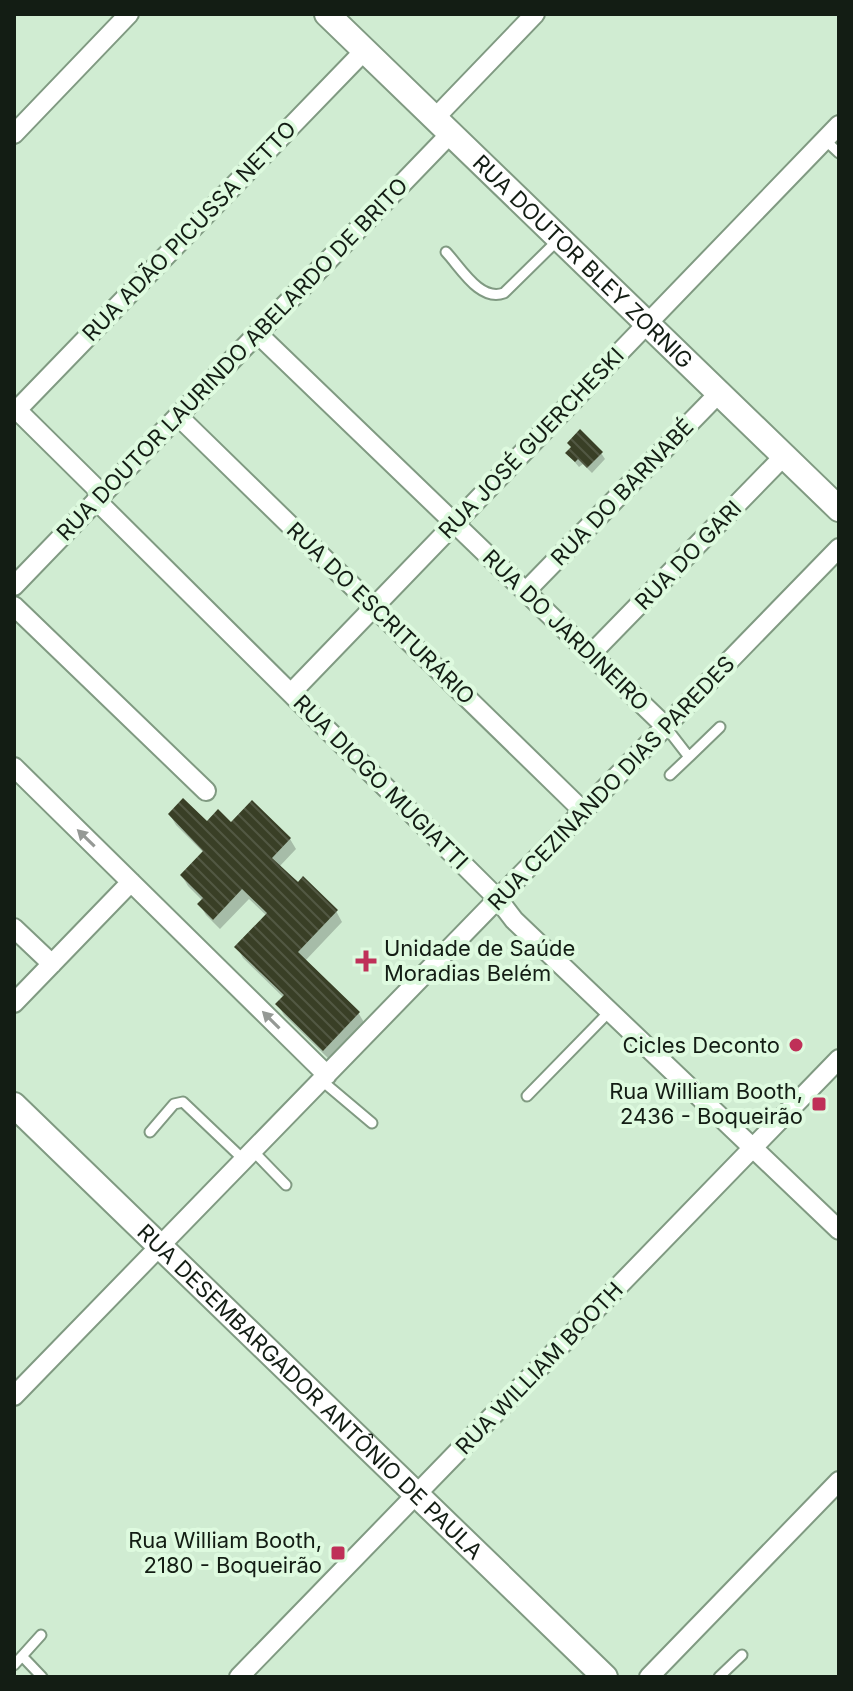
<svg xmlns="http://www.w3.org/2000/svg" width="853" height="1691" viewBox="0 0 853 1691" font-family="Inter,sans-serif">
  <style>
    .shadow { fill: #0003 }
    .building { fill: url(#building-back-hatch) }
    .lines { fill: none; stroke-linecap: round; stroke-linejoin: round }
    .lane-casing { stroke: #809a82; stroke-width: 13 }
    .street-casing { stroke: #809a82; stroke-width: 22 }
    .secondary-casing { stroke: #809a82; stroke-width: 28 }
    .lane { stroke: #fff; stroke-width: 9 }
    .street { stroke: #fff; stroke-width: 18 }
    .secondary { stroke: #fff; stroke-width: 24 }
    .oneway { fill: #959995 }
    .poi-dot { fill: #bf3058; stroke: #defadf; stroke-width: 3 }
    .labels { text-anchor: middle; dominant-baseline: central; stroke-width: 8; stroke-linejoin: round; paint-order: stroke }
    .street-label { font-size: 22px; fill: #131d14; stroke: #defadf }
    .poi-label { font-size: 22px; fill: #131d14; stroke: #defadf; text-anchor: end }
  </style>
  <defs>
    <pattern id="building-back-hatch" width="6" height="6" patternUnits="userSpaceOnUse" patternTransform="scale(2)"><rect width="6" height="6" fill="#393f26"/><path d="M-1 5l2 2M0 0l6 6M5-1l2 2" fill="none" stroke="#525843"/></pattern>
  </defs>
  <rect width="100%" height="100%" fill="#d0ecd2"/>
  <path class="shadow" d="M567 453H601L605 459 592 473 583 464 579 467Z
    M170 815 290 839 296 849 279 867 336 911 342 922 305 961 359 1014 365 1024 330 1060 284 1015 278 1005 284 998 243 958 237 947 267 916 249 899 220 929 206 915 200 905 203 901 188 886 182 876 204 853 176 825Z"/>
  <path class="building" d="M580 429 603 452 587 468 578 459 575 462 565 453 571 447 567 443Z
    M183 798 207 821 218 809 231 822 252 800 291 838 272 858 298 882 303 876 338 910 298 952 360 1012 323 1051 275 1004 284 995 234 947 267 913 242 889 213 920 197 904 203 898 180 875 203 851 168 814Z"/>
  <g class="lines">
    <defs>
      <path id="lane" d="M825 140 839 153
        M446 252C461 268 480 302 504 293L557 241
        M665 726 689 757 670 775
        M689 757 720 727
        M321 1080 372 1123
        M527 1096 610 1011
        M150 1132 174 1104 183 1102 244 1160
        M253 1151 286 1185
        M22 1656 42 1677
        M14 1665 41 1635
        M719 1677 742 1655"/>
      <path id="street" d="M435 118 535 14
        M14 134 129 14
        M258 334 665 726
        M14 407 102 494
        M14 413 365 50
        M178 416 583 811
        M96 500 498 899 514 920 839 1230
        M14 586 451 133
        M526 591 719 393
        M14 606 206 791
        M591 654 784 456
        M291 693 839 125
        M14 767 327 1075
        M14 928 52 964
        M14 1003 131 882
        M14 1396 839 548
        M239 1677 839 1059
        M649 1677 839 1481"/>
      <g id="secondary">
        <path id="s1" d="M327 14 839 509"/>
        <path id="s2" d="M14 1105 605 1677"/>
      </g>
    </defs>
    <use href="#lane" class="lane-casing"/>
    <use href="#street" class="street-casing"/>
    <use href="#secondary" class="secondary-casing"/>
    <use href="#lane" class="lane"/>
    <use href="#street" class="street"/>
    <use href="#secondary" class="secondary"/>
  </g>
  <defs><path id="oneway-solid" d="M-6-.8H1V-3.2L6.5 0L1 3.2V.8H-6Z" transform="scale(2)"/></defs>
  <g class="oneway">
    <use href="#oneway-solid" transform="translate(86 838) rotate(-136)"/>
    <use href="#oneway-solid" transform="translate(271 1020) rotate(-135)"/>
  </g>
  <g class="poi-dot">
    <path d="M362 949h8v8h8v8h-8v8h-8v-8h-8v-8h8z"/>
    <circle cx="796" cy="1045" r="8"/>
    <rect x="811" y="1096" width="16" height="16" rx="4"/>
    <rect x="330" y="1545" width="16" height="16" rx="4"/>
  </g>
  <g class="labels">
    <g class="street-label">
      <text transform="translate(189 231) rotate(-46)">RUA ADÃO PICUSSA NETTO</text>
      <text stroke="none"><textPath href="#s1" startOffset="356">RUA DOUTOR BLEY ZORNIG</textPath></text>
      <text transform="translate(232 359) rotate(-46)">RUA DOUTOR LAURINDO ABELARDO DE BRITO</text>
      <text transform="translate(531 443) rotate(-46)">RUA JOSÉ GUERCHESKI</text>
      <text transform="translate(622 492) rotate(-46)">RUA DO BARNABÉ</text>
      <text transform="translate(688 555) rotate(-46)">RUA DO GARI</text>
      <text transform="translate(381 613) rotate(44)">RUA DO ESCRITURÁRIO</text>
      <text transform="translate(566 630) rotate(44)">RUA DO JARDINEIRO</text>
      <text transform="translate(381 782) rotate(45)">RUA DIOGO MUGIATTI</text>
      <text transform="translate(611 783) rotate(-46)">RUA CEZINANDO DIAS PAREDES</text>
      <text transform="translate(539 1368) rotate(-46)">RUA WILLIAM BOOTH</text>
      <text stroke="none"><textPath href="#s2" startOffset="412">RUA DESEMBARGADOR ANTÔNIO DE PAULA</textPath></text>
    </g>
    <g class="poi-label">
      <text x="384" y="948" text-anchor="start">Unidade de Saúde<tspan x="384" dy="25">Moradias Belém</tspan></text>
      <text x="780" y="1045">Cicles Deconto</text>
      <text x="803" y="1091">Rua William Booth,<tspan x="803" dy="25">2436 - Boqueirão</tspan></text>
      <text x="322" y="1540">Rua William Booth,<tspan x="322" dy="25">2180 - Boqueirão</tspan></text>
    </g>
  </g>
  <rect width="853" height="1691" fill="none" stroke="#131d14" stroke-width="32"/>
</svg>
